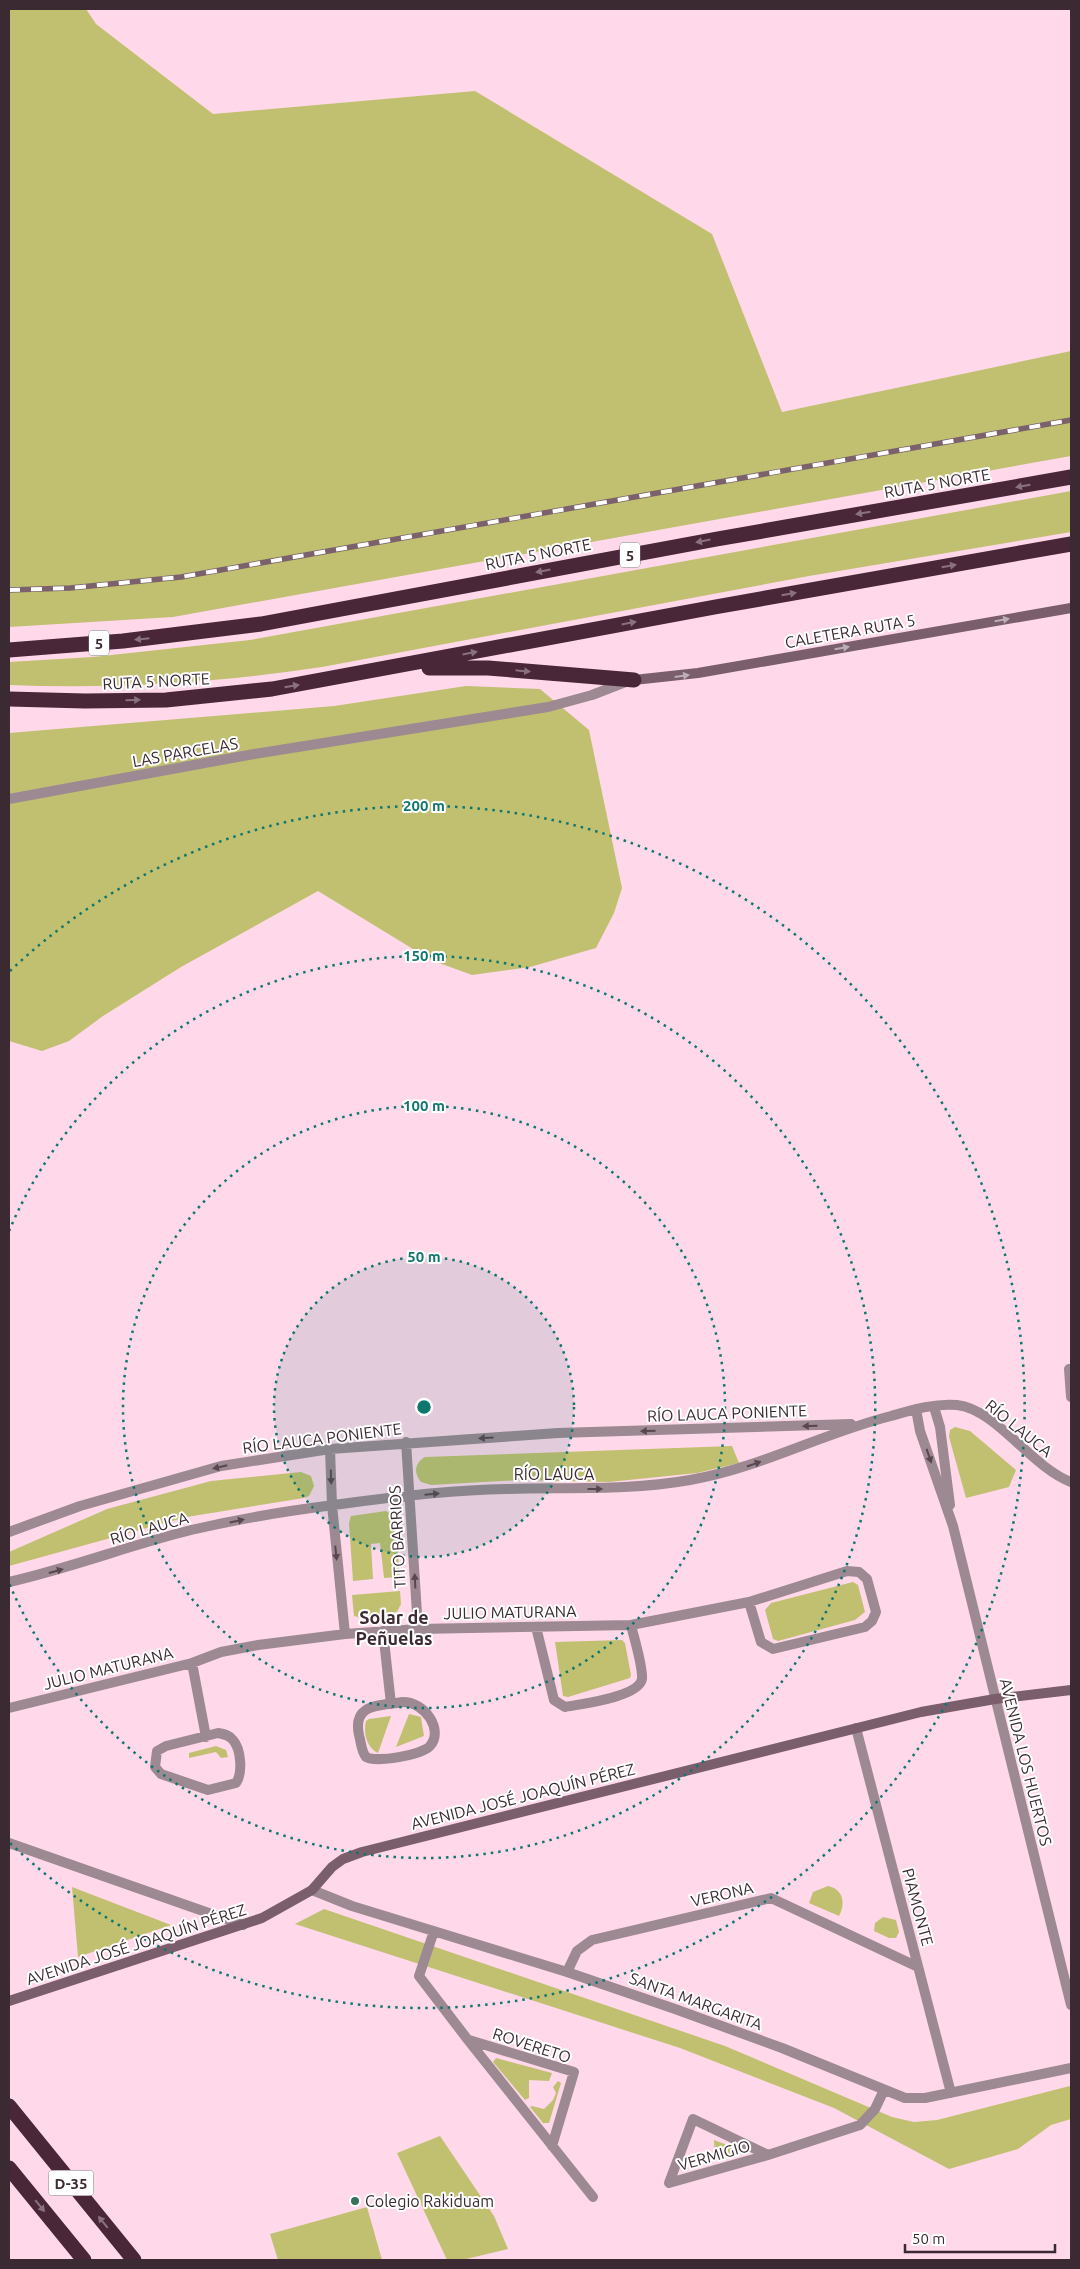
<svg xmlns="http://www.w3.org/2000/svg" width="1080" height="2269" viewBox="0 0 1080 2269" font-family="Ubuntu,sans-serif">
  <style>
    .green { fill: #c1c070 }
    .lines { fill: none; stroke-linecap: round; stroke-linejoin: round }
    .street { stroke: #9d8992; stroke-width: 10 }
    .secondary { stroke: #7a5e6b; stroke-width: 10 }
    .highway { stroke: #4a2639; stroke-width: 15 }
    .rail-casing { stroke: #7a616c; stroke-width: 5.5 }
    .rail { stroke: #fff; stroke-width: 4; stroke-dasharray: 11; stroke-linecap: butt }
    .oneway { fill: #89727e }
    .oneway2 { fill: #bcaeb5 }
    .oneway3 { fill: #59464f }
    .ring { fill: none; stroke: #0f766e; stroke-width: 2.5; stroke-dasharray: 2.5 5 }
    .poi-dot { fill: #36725d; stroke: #fff; stroke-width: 2 }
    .labels { text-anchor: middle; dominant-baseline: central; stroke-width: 4; stroke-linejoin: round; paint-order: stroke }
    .shield { fill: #fff; stroke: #766a70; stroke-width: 1 }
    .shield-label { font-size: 15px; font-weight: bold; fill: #3c2a32 }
    .street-label { font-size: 16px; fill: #3c2a32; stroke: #fff }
    .poi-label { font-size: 16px; fill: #3c2a32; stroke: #fff; text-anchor: start }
    .neighbourhood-label { font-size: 18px; font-weight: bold; fill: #3c2a32; stroke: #fff }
    .centre { fill: #0f766e; stroke: #fff; stroke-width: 2.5 }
    .ring-label { font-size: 15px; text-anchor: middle; font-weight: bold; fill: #0f766e; stroke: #fff; stroke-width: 4; stroke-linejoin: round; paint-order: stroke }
  </style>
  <rect width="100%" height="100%" fill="#ffd8ea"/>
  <path class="green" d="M9 9H86L96 24 213 114 475 91 712 234 782 412 1071 351V456L173 617 9 627Z
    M1071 491V532L809 576 322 667C217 683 114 689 9 685V662L93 657 250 640Z
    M466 686 540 689 589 730 622 888 614 913 596 948 530 967 472 975 431 960 318 891 181 967 103 1016 69 1041 42 1051 9 1041V733L334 706Z
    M955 1427 970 1431 1016 1470 1009 1487 966 1498 949 1437 950 1430Z
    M732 1446 739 1463 697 1473 609 1482 520 1480 431 1485 421 1482C413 1472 415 1463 425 1457Z
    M301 1472 311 1476 314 1486 309 1496 304 1498 187 1517 9 1566V1552L107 1509 211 1481Z
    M386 1511 395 1517 400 1577 384 1578 380 1543 371 1544 373 1579 353 1581 349 1523 351 1516Z
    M853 1582 858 1585 865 1612 855 1620 778 1641 773 1639 765 1610 771 1603Z
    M400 1591 401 1604 397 1612 362 1618 354 1616 352 1595Z
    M622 1640 625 1643 631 1675 630 1678 568 1697 563 1696 555 1642Z
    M409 1714 421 1717 424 1736 396 1747Z
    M391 1716 378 1753C367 1748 363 1733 366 1721L369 1719Z
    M216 1746 226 1750 228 1757 221 1758 216 1752 189 1758V1753Z
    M828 1886C843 1889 846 1903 839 1916L809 1903 813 1892Z
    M72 1887 171 1925 78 1957Z
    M324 1909 725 2046 892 2117 914 2122 937 2120 1070 2086 1071 2119 1051 2125 1018 2149 949 2169 834 2108 680 2048 295 1924Z
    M883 1917 896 1920 899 1932 896 1938H889L874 1931 875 1923Z
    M496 2058 552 2073 549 2081 529 2080V2098L525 2100 493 2062Z
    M558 2081 561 2083 549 2123H543L530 2107 532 2106 544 2109 553 2100 556 2093 553 2087Z
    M440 2136 494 2216 508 2249 462 2260H447L397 2153Z
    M714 2140 738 2149 737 2155 718 2160 715 2156Z
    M367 2207 382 2260H278L270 2234Z"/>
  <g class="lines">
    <path class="street" d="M9 799 254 754 548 707 592 695 628 681
      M1069 1369 1071 1397
      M934 1407 940 1427 950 1505
      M916 1409 920 1431 953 1526 1071 2005
      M406 1442 418 1629
      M330 1449 332 1505 345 1634
      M9 1532 80 1506 221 1466 330 1449 558 1433 851 1424
      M9 1582C71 1568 130 1545 191 1530 238 1519 286 1511 334 1505 391 1497 449 1490 506 1489 568 1487 628 1491 690 1480 760 1468 823 1433 891 1416 912 1410 935 1403 957 1405 996 1409 1031 1467 1071 1482
      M536 1627 554 1700 565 1707C581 1704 639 1697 642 1679 643 1666 634 1638 631 1625
      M383 1631 391 1704
      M192 1663 206 1737
      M403 1702C425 1702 444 1730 430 1746 422 1755 376 1763 366 1757 361 1751 361 1742 359 1735 352 1703 380 1706 403 1702Z
      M9 1708 192 1663 221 1652 258 1645 345 1634 418 1629 631 1625 749 1602 847 1571 859 1572 867 1579 876 1612 872 1621 865 1627 773 1649 761 1642 749 1602
      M856 1728 951 2093
      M218 1733C224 1734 229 1735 233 1740 241 1749 243 1773 236 1783L208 1790 161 1774 155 1767 157 1751 166 1746Z
      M9 1843 243 1925
      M312 1890 352 1906 567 1972 675 2009 782 2048 905 2098H925L1071 2068
      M434 1931 419 1976 468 2040 593 2197
      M567 1972 577 1951 592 1940 771 1898 918 1967
      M469 2040 574 2072 552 2146
      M768 2155 693 2119 669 2183 768 2155 860 2125 875 2109 884 2090"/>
    <path class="secondary" d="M634 680 698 673 1071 608
      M9 2001 262 1918 312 1890 332 1867 343 1859 362 1852 921 1712 995 1699 1071 1690"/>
    <path class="highway" d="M9 650 123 641 261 624 717 539 1071 477
      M429 668H488L634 680
      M9 699 85 701 166 700 272 689 715 607 1071 544
      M9 2106 134 2260
      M9 2168 84 2260"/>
    <defs>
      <path id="rail" d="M9 590 70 588 181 577 1071 420"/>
    </defs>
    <use href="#rail" class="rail-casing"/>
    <use href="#rail" class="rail"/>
  </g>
  <defs><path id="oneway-solid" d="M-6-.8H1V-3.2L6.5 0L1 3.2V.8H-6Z" transform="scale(1.25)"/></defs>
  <g class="oneway">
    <use href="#oneway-solid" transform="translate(1023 486) rotate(170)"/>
    <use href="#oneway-solid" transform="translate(863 513) rotate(170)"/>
    <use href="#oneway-solid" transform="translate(703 541) rotate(169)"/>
    <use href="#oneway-solid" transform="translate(949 566) rotate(-10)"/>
    <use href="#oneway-solid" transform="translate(543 571) rotate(169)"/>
    <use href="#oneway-solid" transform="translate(789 594) rotate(-10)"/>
    <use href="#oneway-solid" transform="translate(629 623) rotate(-11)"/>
    <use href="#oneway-solid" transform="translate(142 639) rotate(174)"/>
    <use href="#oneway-solid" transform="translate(470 653) rotate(-11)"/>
    <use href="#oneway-solid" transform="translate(523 671) rotate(6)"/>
    <use href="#oneway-solid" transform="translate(292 686) rotate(-9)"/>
    <use href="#oneway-solid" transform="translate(133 700) rotate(-1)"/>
    <use href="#oneway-solid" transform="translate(40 2206) rotate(51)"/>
    <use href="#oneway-solid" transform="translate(103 2222) rotate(-129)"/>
  </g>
  <g class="oneway2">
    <use href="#oneway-solid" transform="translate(1002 620) rotate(-10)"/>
    <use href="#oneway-solid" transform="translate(842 648) rotate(-10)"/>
    <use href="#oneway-solid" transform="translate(682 676) rotate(-8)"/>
  </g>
  <g class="oneway3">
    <use href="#oneway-solid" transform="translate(810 1426) rotate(178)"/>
    <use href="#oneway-solid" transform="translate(648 1431) rotate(178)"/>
    <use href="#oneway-solid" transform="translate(486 1438) rotate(177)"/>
    <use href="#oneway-solid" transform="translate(929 1456) rotate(71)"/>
    <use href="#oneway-solid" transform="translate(754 1464) rotate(-19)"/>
    <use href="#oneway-solid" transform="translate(220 1467) rotate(167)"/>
    <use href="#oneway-solid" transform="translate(331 1477) rotate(88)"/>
    <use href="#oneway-solid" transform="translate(595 1489)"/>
    <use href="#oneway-solid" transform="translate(432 1494) rotate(-5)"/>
    <use href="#oneway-solid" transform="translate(237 1521) rotate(-12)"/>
    <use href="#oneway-solid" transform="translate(336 1553) rotate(84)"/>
    <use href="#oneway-solid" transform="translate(56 1571) rotate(-15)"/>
    <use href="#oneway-solid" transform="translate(415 1581) rotate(-93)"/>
  </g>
  <circle cx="424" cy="1407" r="150" fill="#0f766e" fill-opacity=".12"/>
  <g class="ring">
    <circle cx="424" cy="1407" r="150"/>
    <circle cx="424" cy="1407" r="301"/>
    <path d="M9 1231A451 451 0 1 1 9 1583"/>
    <path d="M10 971A601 601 0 1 1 10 1843"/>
  </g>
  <circle class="poi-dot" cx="355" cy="2201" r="5"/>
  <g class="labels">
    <g class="shield">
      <rect x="620" y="542.5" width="20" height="25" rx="4"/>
      <rect x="89" y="630.5" width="20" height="25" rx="4"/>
      <rect x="48.5" y="2170.5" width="45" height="25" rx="4"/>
    </g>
    <g class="shield-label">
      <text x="630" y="555">5</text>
      <text x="99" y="643">5</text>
      <text x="71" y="2183">D-35</text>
    </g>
    <g class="street-label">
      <text transform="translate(937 483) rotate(-10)">RUTA 5 NORTE</text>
      <text transform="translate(538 554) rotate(-11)">RUTA 5 NORTE</text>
      <text transform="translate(850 631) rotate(-10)">CALETERA RUTA 5</text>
      <text transform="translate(156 681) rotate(-3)">RUTA 5 NORTE</text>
      <text transform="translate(185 752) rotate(-10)">LAS PARCELAS</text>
      <text transform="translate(727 1413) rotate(-2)">RÍO LAUCA PONIENTE</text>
      <text transform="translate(1019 1428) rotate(39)">RÍO LAUCA</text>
      <text transform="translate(322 1438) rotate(-7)">RÍO LAUCA PONIENTE</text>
      <text x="554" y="1474">RÍO LAUCA</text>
      <text transform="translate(149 1528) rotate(-16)">RÍO LAUCA</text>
      <text transform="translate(397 1537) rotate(-93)">TITO BARRIOS</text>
      <text transform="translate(510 1612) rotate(-1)">JULIO MATURANA</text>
      <text transform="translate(108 1668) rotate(-14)">JULIO MATURANA</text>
      <text transform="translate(1026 1762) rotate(76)">AVENIDA LOS HUERTOS</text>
      <text transform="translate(523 1796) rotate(-14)">AVENIDA JOSÉ JOAQUÍN PÉREZ</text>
      <text transform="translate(722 1894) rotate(-13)">VERONA</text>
      <text transform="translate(918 1907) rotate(75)">PIAMONTE</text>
      <text transform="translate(136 1944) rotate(-18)">AVENIDA JOSÉ JOAQUÍN PÉREZ</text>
      <text transform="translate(696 2001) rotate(20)">SANTA MARGARITA</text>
      <text transform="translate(532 2045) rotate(18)">ROVERETO</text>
      <text transform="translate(714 2155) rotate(-16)">VERMIGIO</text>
    </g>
    <g class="poi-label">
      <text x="365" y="2201">Colegio Rakiduam</text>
    </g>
    <g class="neighbourhood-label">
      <text x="394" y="1617">Solar de<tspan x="394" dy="21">Peñuelas</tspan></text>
    </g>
  </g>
  <circle cx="424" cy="1407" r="8" class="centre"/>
  <g class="ring-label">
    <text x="424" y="811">200 m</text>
    <text x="424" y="961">150 m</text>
    <text x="424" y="1111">100 m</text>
    <text x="424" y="1262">50 m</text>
  </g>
  <rect width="1080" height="2269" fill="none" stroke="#3c2a32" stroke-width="20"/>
  <path d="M905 2244v8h150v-8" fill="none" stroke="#3c2a32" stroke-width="2.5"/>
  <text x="912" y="2244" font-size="15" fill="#3c2a32" stroke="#ffffff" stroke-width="4" paint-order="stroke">50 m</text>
</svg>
